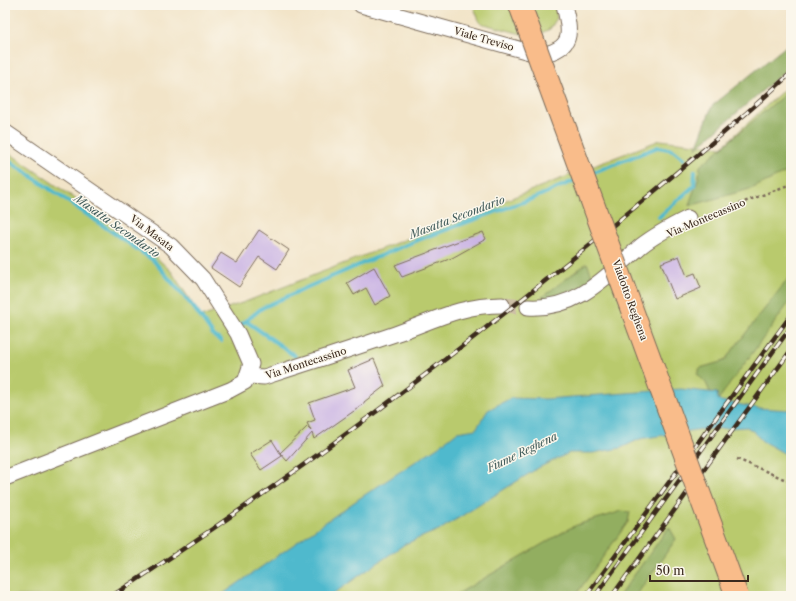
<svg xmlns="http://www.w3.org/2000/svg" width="796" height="601" viewBox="0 0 796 601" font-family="'Libre Caslon Text',serif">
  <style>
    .green { fill: #b9ca6d; stroke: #7a7a46 }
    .forest { fill: #92ae60; stroke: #666c3f }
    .water { fill: #50b9cd; stroke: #467276 }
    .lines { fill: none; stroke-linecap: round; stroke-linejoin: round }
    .stream { stroke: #50b9cd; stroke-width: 4 }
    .building { fill: #cab4e4 }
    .street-tunnel { stroke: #cdbfa6; stroke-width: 15; stroke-dasharray: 15 8; stroke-linecap: butt }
    .street-casing { stroke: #7b6b5a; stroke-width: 17 }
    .path { stroke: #7b6b5a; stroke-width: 2.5; stroke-dasharray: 3 3; stroke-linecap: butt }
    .street { stroke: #fff; stroke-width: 15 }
    .rail-casing { stroke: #3b2a1e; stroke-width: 4.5 }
    .rail { stroke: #fbf7ec; stroke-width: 3; stroke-dasharray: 9; stroke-linecap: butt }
    .highway-bridge-casing { stroke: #7b6b5a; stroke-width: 24; stroke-linecap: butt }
    .highway-bridge { stroke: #f9bc8a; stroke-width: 22 }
    .labels { text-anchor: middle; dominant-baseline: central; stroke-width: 3; stroke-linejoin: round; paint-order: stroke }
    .street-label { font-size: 10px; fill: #3b2a1e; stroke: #fbf7ec }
    .water-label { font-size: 11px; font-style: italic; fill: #425c5b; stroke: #fbf7ec }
  </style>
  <rect width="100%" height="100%" fill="#fbf7ec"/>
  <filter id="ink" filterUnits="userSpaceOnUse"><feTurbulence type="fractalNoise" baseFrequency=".025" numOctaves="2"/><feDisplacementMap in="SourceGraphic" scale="8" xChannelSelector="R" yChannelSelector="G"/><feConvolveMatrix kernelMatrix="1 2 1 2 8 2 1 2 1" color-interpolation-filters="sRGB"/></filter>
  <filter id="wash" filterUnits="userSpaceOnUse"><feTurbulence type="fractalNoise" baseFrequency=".012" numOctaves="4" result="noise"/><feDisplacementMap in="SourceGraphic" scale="16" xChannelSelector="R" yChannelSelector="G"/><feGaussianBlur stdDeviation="0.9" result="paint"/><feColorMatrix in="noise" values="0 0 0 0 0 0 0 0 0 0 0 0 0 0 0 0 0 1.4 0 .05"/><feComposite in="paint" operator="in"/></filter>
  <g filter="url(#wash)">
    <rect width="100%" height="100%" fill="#f2e4c8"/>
    <path class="green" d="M473 5H555L557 18 550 29 533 37 480 23Z
      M791 83V596H5V150L145 247 171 271 201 317 245 302 660 140 722 147Z"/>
    <path class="forest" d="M791 42V66L696 148 712 106Z
      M791 89V170L753 188 689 206C692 192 700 181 700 166Z
      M587 263 592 275 589 284 552 299 542 297Z
      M791 275V300L718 400 717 393 710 392 706 383 697 374 700 368 724 361Z
      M621 511 630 512 628 522 575 596H454L570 528C587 520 604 518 621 511Z
      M669 527 676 539 636 596H619Z"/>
    <path class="water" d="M681 389 717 393 718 399 721 401 758 408 790 410 791 408V457L762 441 754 432 747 427 695 430 640 439 621 448 604 451 593 453H569L538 468 441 529 405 544 330 596H220L360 498 439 446 457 432 476 429 488 410 511 398 545 399Z"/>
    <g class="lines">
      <path class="stream" d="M5 158 153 260 194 308 214 336 221 341
        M589 174 658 147 673 150 684 159
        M659 217 694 186 695 171
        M246 321 295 356
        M241 325 262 308 310 286 415 241 534 198 578 179"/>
    </g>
    <g id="blocks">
      <path class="building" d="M259 230 289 250 277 269 259 257 239 287 211 268 221 253 237 263Z
        M483 232 486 239 452 258 402 277 395 265Z
        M679 256 687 276 695 273 701 288 675 299 661 263Z
        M374 267 390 296 375 305 366 288 354 295 347 283Z
        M374 359 385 386 364 402V404L314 439 312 433 287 461 280 453 307 427 311 431 307 423 315 420 309 403 355 387 348 370Z
        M272 440 282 456 261 470 250 454Z"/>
    </g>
  </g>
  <g filter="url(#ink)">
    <use href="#blocks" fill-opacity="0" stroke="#7b6b5a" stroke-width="1"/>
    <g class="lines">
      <path class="street-tunnel" d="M502 305 528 307"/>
      <defs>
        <path id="street" d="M361 5 540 55C574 49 571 33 564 5
          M5 132 171 246 203 279 238 334 251 364 245 382 230 390 5 478
          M528 307C578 310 605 277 641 246 655 235 672 226 688 218
          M249 376 264 377C308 363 351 349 395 334 433 321 460 305 502 305"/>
      </defs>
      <use href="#street" class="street-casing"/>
      <path class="path" d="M700 219 791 184
        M737 459 791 482"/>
      <use href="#street" class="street"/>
      <defs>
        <path id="rail" d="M112 596C271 493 424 379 571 260 645 199 720 138 791 73
          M586 596 791 315
          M595 596 791 327
          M612 596 791 350"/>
      </defs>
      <use href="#rail" class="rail-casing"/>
      <use href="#rail" class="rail"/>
      <defs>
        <path id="highway-bridge" d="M520 5 737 596"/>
      </defs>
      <use href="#highway-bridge" class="highway-bridge-casing"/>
      <use href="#highway-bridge" class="highway-bridge"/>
    </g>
  </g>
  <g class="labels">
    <g class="street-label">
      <text transform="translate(484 39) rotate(16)">Viale Treviso</text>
      <text transform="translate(706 218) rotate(-23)">Via Montecassino</text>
      <text transform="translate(152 233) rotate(37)">Via Masata</text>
      <text transform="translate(630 300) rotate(70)">Viadotto Reghena</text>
      <text transform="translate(306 363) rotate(-18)">Via Montecassino</text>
    </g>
    <g class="water-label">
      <text transform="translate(457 217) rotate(-21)">Masatta Secondario</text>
      <text transform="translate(117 226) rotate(35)">Masatta Secondario</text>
      <text transform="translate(522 452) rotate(-26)">Fiume Reghena</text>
    </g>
  </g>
  <rect width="796" height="601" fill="none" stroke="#fbf7ec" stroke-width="20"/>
  <path d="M650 575v6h98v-6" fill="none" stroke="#3b2a1e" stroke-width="2"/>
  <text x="656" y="575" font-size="12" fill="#3b2a1e" stroke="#fbf7ec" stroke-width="3" paint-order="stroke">50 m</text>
</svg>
